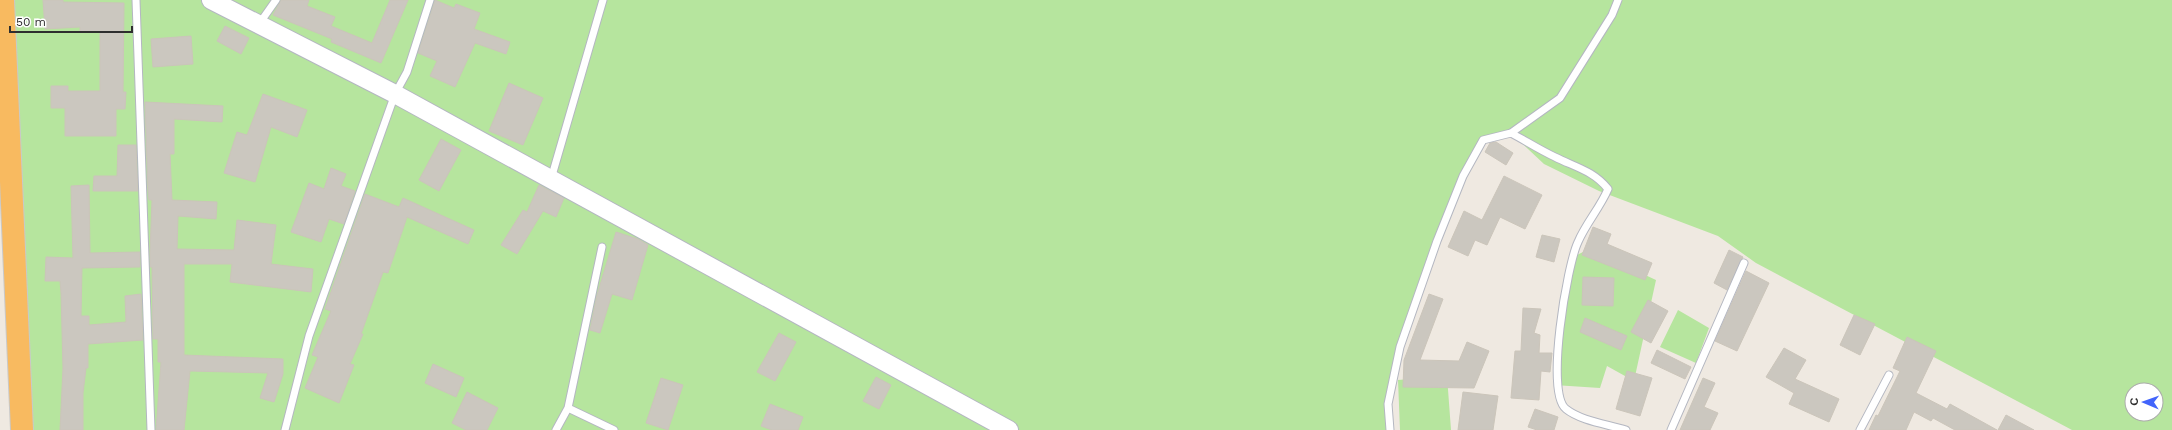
<svg xmlns="http://www.w3.org/2000/svg" width="2172" height="430" viewBox="0 0 2172 430" font-family="'Work Sans',sans-serif">
  <style>
    .green { fill: #b6e59e; fill-rule: evenodd }
    .building { fill: #cbc7bf; stroke: #cbc5ba }
    .lines { fill: none; stroke-linecap: round; stroke-linejoin: round }
    .service-casing { stroke: #b4b7c1; stroke-width: 9 }
    .tertiary-casing { stroke: #b4b7c1; stroke-width: 20 }
    .trunk-casing { stroke: #c9c9c9; stroke-width: 24 }
    .service { stroke: #fff; stroke-width: 7 }
    .tertiary { stroke: #fff; stroke-width: 18 }
    .trunk { stroke: #f8ba60; stroke-width: 22 }
  </style>
  <rect width="100%" height="100%" fill="#efe9e1"/>
  <path class="green" d="M13 0H2172V430H2072L1756 263 1718 236 1599 191 1544 164 1511 133 1483 140 1463 176 1400 347 1388 404 1390 430H30ZM2132 390H2156V414H2132Z
    M1589 249 1656 280 1634 381 1607 366 1600 388 1554 385 1569 259Z
    M1678 310 1709 328 1696 363 1660 347Z
    M1447 376 1451 430H1400L1398 380Z"/>
  <path class="building" d="M43 0H63V2L124 3 123 92H126L125 109H116V136H65V108H51V86H68V91H100V32H80V27L45 29Z
    M281 0H309L307 6 335 17 331 26 372 43 390 0H408L381 63 331 42 332 39 273 15Z
    M435 0 454 8 456 4 480 13 474 29 510 42 506 54 475 43 455 87 430 76 437 61 418 53Z
    M225 26 249 38 241 54 217 41Z
    M191 36 193 64 153 67 151 39Z
    M509 83 543 98 523 145 489 131Z
    M263 94 307 110 297 137 271 127 255 182 224 173 237 132 247 135Z
    M145 102 223 106 222 122 174 119V154H170L172 200 217 202 216 219 178 216 177 249 234 250 237 220 276 225 271 264 313 269 311 292 230 282 232 264H184V355L283 359V374L274 402 260 398 268 373 190 371 184 430H156L161 362H158V339H153L152 267H150V252L152 200H149L148 191Z
    M441 139 461 150 439 191 419 180Z
    M1496 142 1513 153 1506 165 1485 152 1490 143Z
    M118 145H136L138 191H93L94 176H117Z
    M331 168 346 174 341 186 355 191 344 224 329 219 321 242 291 232 309 183 324 189Z
    M1504 176 1542 195 1525 229 1500 217 1487 245 1475 240 1468 256 1448 247 1464 211 1482 220Z
    M89 185 90 253 140 252V267L82 268 81 316H89V325L126 322 125 296 141 294 143 340 88 344V368H86L83 393V430H60L63 368 61 293 60 281H45L46 257 73 258 71 186Z
    M539 185 564 198 556 217 543 211 517 254 501 245 523 210 527 212Z
    M365 194 399 207 403 198 474 230 468 244 407 217 388 273 383 272 361 334H363L350 364 354 365 339 403 305 388 318 357 312 355 331 311 325 309Z
    M1593 227 1611 234 1607 244 1652 263 1645 280 1582 255Z
    M616 232 638 239 648 245 632 300 612 294 600 333 590 330 597 295Z
    M1542 235 1560 239 1554 262 1536 257Z
    M1729 250 1743 257 1727 290 1714 283Z
    M1746 271 1769 283 1737 351 1715 341Z
    M1583 277 1614 278 1613 306 1582 305Z
    M1429 294 1443 299 1420 360 1459 361 1467 342 1489 351 1474 388 1403 387 1404 360Z
    M1648 300 1668 311 1651 343 1631 332Z
    M1523 308 1541 309 1534 333 1540 335 1539 353H1552L1550 372 1541 371 1539 400 1511 398 1515 351H1521Z
    M1854 315 1875 324 1860 355 1840 345Z
    M1585 318 1627 336 1621 350 1580 332Z
    M779 333 796 342 775 381 757 372Z
    M1907 337 1936 351 1916 393 1947 409 1950 404 1997 430H1955L1933 418 1931 421 1914 412 1906 430H1869L1876 415 1878 416 1900 371 1893 368Z
    M1784 348 1806 360 1795 379 1839 399 1829 422 1789 404 1794 393 1766 377Z
    M1657 350 1691 367 1685 379 1651 363Z
    M433 364 464 378 456 397 425 383Z
    M1627 371 1652 378 1640 416 1616 409Z
    M876 377 891 385 879 409 863 401Z
    M661 378 683 385 668 430 646 423Z
    M1703 378 1715 383 1704 407 1718 413 1710 430H1680Z
    M467 392 498 408 487 430H466L452 423Z
    M1463 392 1498 396 1493 430H1458Z
    M770 404 803 417 798 430H772L761 426Z
    M1535 409 1558 417 1554 430H1537L1528 427Z
    M2006 415 2034 430H1998Z"/>
  <g class="lines">
    <defs>
      <path id="service" d="M136 0 151 430
        M259 24 276 0
        M1511 133C1526 141 1540 150 1555 157 1575 167 1594 171 1608 189 1600 208 1586 223 1578 242 1567 265 1545 393 1566 409 1581 421 1607 424 1626 430
        M551 179 603 0
        M568 408 614 430
        M285 430 309 336 395 94 407 72 430 0
        M556 430 568 408 602 247
        M1390 430 1388 404 1400 347 1437 241 1463 176 1483 140 1511 133 1560 98 1612 15 1618 0
        M1671 430 1744 263
        M1860 430 1889 375"/>
      <path id="tertiary" d="M211 0 395 94 1009 430"/>
      <path id="trunk" d="M3 0 22 430"/>
    </defs>
    <use href="#service" class="service-casing"/>
    <use href="#tertiary" class="tertiary-casing"/>
    <use href="#trunk" class="trunk-casing"/>
    <use href="#service" class="service"/>
    <use href="#tertiary" class="tertiary"/>
    <use href="#trunk" class="trunk"/>
  </g>
  <g transform="translate(2144 402) rotate(272)"><circle r="19" fill="#ffffff" stroke="#ababab"/>
  <path d="M0-3L7 15L0 10L-7 15Z" fill="#4264fb"/>
  <text y="-6" font-size="11" font-weight="bold" text-anchor="middle" fill="#2e2e2e">С</text>
  </g>
  <path d="M10 26v6h122v-6" fill="none" stroke="#2e2e2e" stroke-width="2"/>
  <text x="16" y="26" font-size="12" fill="#2e2e2e" stroke="#ffffff" stroke-width="3" paint-order="stroke">50 m</text>
</svg>
